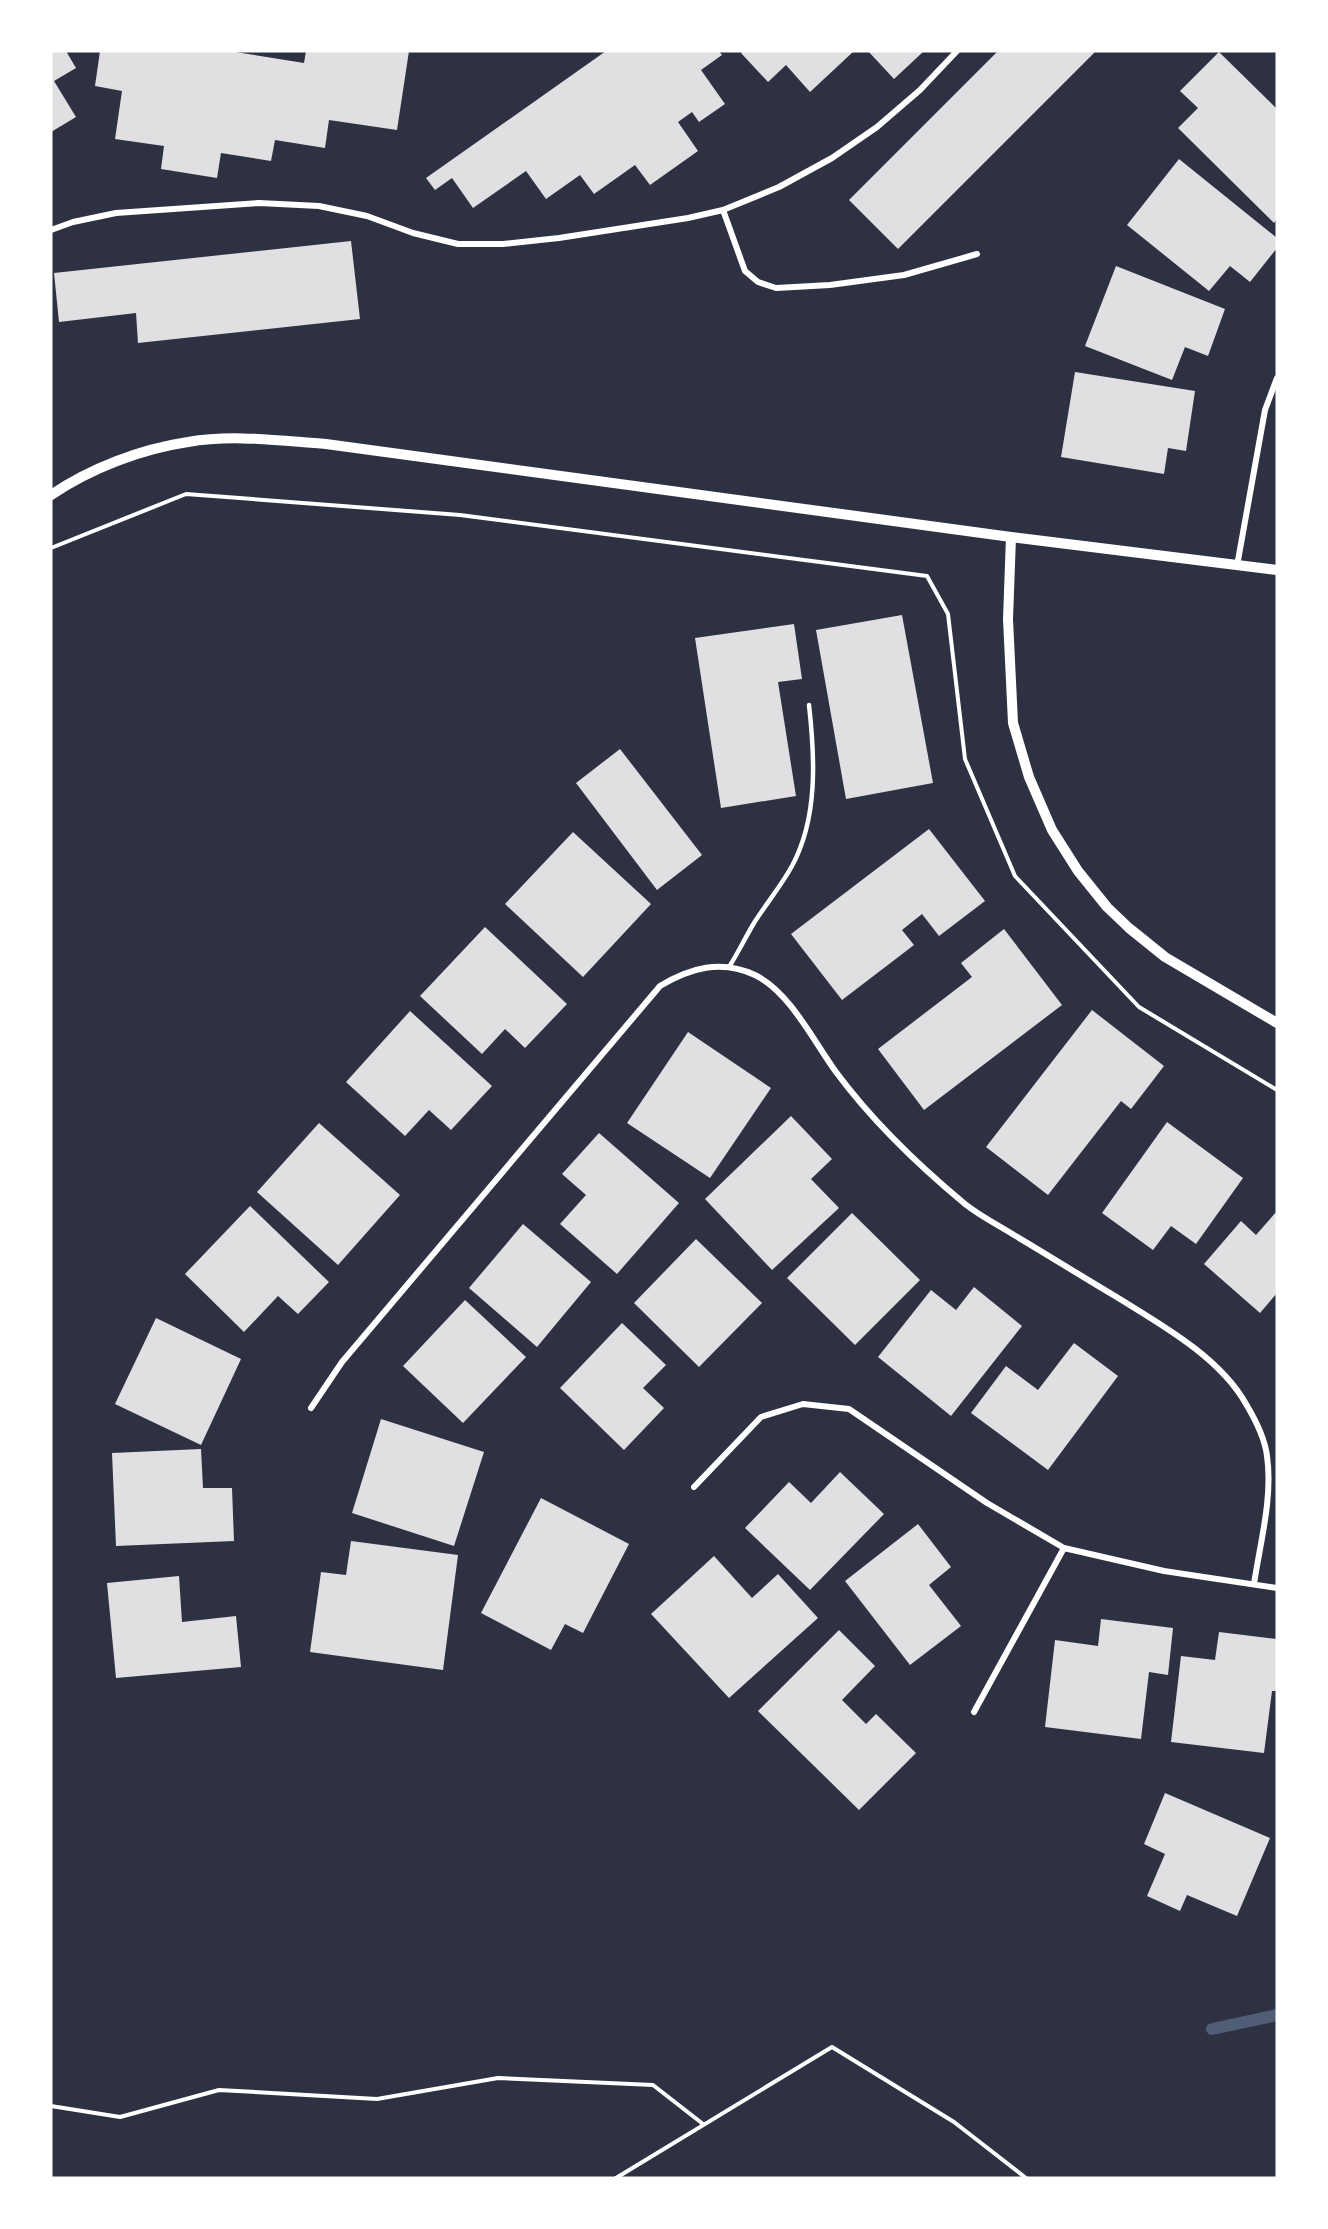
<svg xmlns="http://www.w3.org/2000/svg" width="1328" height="2229" viewBox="0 0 1328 2229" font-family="Quicksand,sans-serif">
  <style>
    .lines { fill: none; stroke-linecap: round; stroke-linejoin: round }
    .stream { stroke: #4f5d75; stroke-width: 12 }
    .building { fill: #e0e0e3 }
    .path { stroke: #fff; stroke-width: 4 }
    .service { stroke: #fff; stroke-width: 4.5 }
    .minor { stroke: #fff; stroke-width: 6 }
    .tertiary { stroke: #fff; stroke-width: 10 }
  </style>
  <rect width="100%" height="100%" fill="#2d3142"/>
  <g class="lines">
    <path class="stream" d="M1212 2029 1277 2015"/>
  </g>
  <path class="building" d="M51 51H66L76 68 54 81 76 117 51 132Z
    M100 51H229L304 63 306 51H409L397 130 329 120 325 148 275 140 271 161 221 153 217 178 161 169 164 146 115 139 122 91 95 86Z
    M606 51H719L722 55 701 70 725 104 699 122 692 112 678 122 698 151 650 185 635 165 594 194 580 175 546 199 526 171 473 208 452 178 435 190 426 178Z
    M743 51H854L810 92 786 65 768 82 741 53Z
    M868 51H924L894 79Z
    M998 51H1096L898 249 849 200Z
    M1219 52 1277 109V219L1274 223 1178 128 1198 108 1180 91Z
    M1179 159 1277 238V248L1250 282 1230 266 1209 291 1127 225Z
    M351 241 360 319 138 343 136 313 59 322 54 273Z
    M1116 266 1225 309 1208 356 1185 347 1172 380 1085 346Z
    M1075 372 1195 391 1186 451 1168 448 1164 474 1061 457Z
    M902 615 933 783 846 799 816 630Z
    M794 624 802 679 778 682 796 796 721 808 695 638Z
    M620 749 702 855 657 890 576 783Z
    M929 829 985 901 939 936 922 914 902 930 914 945 842 1000 791 934Z
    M573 832 651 904 583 977 505 904Z
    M485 927 567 1004 525 1048 505 1029 482 1054 420 996Z
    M1004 929 1062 1005 924 1110 878 1049 972 977 961 963Z
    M1092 1010 1164 1066 1131 1109 1121 1101 1048 1195 986 1147Z
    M410 1011 492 1086 451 1130 429 1110 405 1136 346 1082Z
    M688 1032 771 1088 710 1178 627 1123Z
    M791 1116 832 1159 811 1179 839 1208 772 1270 705 1199Z
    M1167 1122 1243 1178 1196 1244 1171 1226 1153 1250 1102 1213Z
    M319 1123 400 1195 338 1265 257 1192Z
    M599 1133 679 1203 617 1274 560 1224 586 1195 562 1174Z
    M250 1206 329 1282 298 1314 278 1296 244 1332 185 1274Z
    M1277 1211V1293L1260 1313 1204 1264 1241 1221 1256 1235Z
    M852 1213 920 1280 855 1345 787 1278Z
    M523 1224 591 1282 537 1347 469 1288Z
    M696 1239 762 1303 699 1367 634 1303Z
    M974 1287 1022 1326 951 1416 878 1357 931 1290 956 1310Z
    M465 1300 526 1357 463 1423 403 1366Z
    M156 1318 241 1359 201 1445 115 1404Z
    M622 1323 666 1365 643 1388 664 1408 624 1450 560 1388Z
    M1074 1343 1118 1376 1048 1470 971 1413 1006 1366 1038 1390Z
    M381 1419 484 1452 454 1546 352 1513Z
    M201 1449 203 1488H232L234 1541 116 1546 112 1453Z
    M840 1472 884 1514 810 1590 745 1528 789 1482 811 1503Z
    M541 1498 629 1544 583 1633 565 1624 551 1650 481 1613Z
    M918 1524 951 1567 929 1585 961 1626 910 1665 845 1581Z
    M351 1541 458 1555 443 1670 310 1652 321 1572 346 1575Z
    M714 1556 752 1598 778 1574 818 1618 729 1698 651 1614Z
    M179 1576 182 1622 236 1616 241 1667 116 1678 107 1583Z
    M1101 1619 1173 1628 1168 1675 1149 1672 1141 1739 1045 1727 1055 1640 1098 1646Z
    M839 1630 875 1666 842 1700 866 1724 876 1714 916 1753 859 1810 758 1711Z
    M1219 1632 1277 1639V1691H1272L1264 1753 1171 1742 1181 1656 1215 1660Z
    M1165 1793 1270 1838 1237 1916 1187 1895 1180 1911 1147 1896 1165 1854 1144 1844Z"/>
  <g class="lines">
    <path class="path" d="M51 548 186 494 460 515 927 576 948 614 965 759 1015 876 1139 1007 1277 1090
      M51 2106 120 2117 219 2090 377 2099 498 2078 653 2085 703 2124
      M616 2178 832 2047 954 2122 1026 2178"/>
    <path class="service" d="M729 967C738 953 745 938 754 923 766 904 781 886 792 866 818 818 815 758 809 705"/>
    <path class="minor" d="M723 210 745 271 758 282 776 288 830 285 904 275 977 254
      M51 230 73 222 116 213 259 203 319 206 367 216 413 233 458 244H503L559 238 688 218 723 210 779 187 832 158 877 127 920 90 957 51
      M1237 566 1265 410 1277 378
      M311 1408 342 1362 660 986C690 968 721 959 755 975 790 992 814 1042 836 1072 873 1122 918 1165 965 1204 980 1216 998 1225 1014 1235 1048 1255 1081 1276 1115 1296 1160 1324 1220 1357 1246 1404 1255 1419 1265 1439 1267 1456 1273 1498 1260 1543 1254 1584
      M694 1487 761 1417 803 1404 849 1409 987 1503 1064 1548 1164 1571 1277 1588
      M974 1712 1064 1548"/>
    <path class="tertiary" d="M51 495C91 468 141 449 188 442 233 434 281 441 326 444L1011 537 1277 570
      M1011 537 1008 619 1013 723 1029 777 1052 830 1078 871 1107 907 1129 928 1165 957 1277 1023"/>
  </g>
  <rect width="1328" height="2229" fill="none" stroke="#ffffff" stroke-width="105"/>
</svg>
